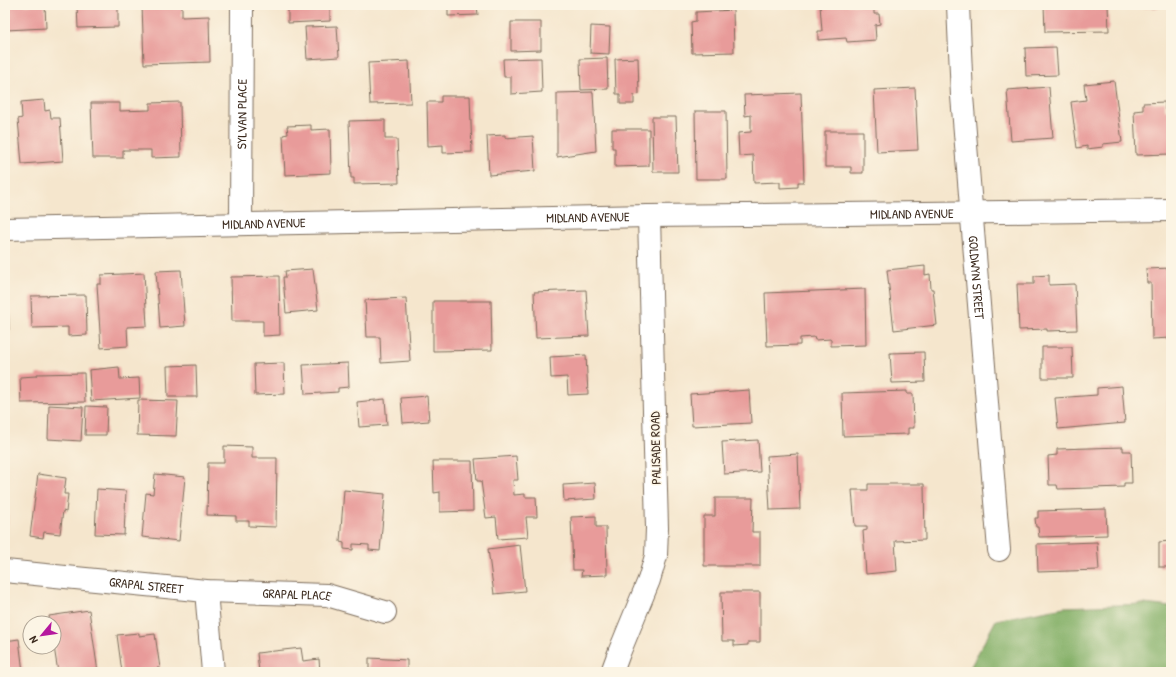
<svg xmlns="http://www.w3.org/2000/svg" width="1176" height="677" viewBox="0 0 1176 677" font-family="'Patrick Hand',sans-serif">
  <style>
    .forest { fill: #84b067; stroke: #606d42 }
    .building { fill: #e89b9a }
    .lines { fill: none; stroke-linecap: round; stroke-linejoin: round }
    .minor-casing { stroke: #7c6c5b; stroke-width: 24 }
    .minor { stroke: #fff; stroke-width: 22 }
    .labels { text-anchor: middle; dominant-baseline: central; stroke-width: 3; stroke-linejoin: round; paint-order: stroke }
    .street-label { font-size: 13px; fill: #3b2a1e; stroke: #fcf5e5 }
  </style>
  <rect width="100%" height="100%" fill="#fcf5e5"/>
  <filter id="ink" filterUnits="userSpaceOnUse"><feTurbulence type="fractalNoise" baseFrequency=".025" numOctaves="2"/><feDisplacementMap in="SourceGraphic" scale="8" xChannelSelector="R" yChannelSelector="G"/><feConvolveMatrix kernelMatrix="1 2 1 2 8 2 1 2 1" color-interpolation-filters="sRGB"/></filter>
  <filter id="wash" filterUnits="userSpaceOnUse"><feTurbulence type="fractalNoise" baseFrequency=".012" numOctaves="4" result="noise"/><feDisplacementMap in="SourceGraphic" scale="16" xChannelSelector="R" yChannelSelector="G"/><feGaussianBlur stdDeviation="0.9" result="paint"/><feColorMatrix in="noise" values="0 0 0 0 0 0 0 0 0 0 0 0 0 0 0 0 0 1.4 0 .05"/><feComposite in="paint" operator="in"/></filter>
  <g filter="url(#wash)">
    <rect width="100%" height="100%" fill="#f5e6cd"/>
    <path class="forest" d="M1144 604 1171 607V672H972L971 666 996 620 1064 607Z"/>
    <g id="blocks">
      <path class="building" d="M5 5H45L46 28 6 30Z
        M77 5H118V27L78 28Z
        M142 5H182V17L209 16 210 62 144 64Z
        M288 5H330V21L288 23Z
        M448 5H477L478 15 448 16Z
        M820 5H874V14H879L880 24 875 25 876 40 847 42 846 38 818 40V31H822Z
        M1044 5H1108L1109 31 1045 32Z
        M1144 5H1171V7L1144 8Z
        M733 10 734 52 692 53 691 22 696 21V12Z
        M511 22H541V50L511 51Z
        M337 26 339 57 307 59 305 27Z
        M591 26 610 27 609 54 590 53Z
        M1056 47 1058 75 1026 76 1025 48Z
        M541 58 542 92 511 94V77H504L503 59Z
        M607 58 608 89 581 90 580 59Z
        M638 58 639 94 634 95V104H620V94H616L615 59Z
        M409 61 411 103 370 104 368 63Z
        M5 75H7V104L5 105Z
        M1114 81 1122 142 1103 144V147L1087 149V146L1077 148 1071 102 1086 100 1084 84Z
        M1049 87 1053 138 1011 141 1007 90Z
        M915 88 918 150 877 152 874 90Z
        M593 92 596 151 557 157V93Z
        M801 93 804 182H798V187L780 188V182L754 183 753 155 739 156 738 133 751 132V115L745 116 744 95Z
        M441 96H470L472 152 443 153V145L428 146 427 102H441Z
        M44 100 45 111 50 110 51 118H60L63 161 22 164 18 119 22 118 21 102Z
        M180 102 181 157 151 158V150H123V158H93L91 103H120V111L150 110V103Z
        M1165 102V110L1171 109V154L1136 155 1134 111 1143 110V103Z
        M695 111H726L727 179H696Z
        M652 117H676L678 172H653Z
        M385 120V139H397L399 183 354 184V178H351L349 121Z
        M311 125V130L330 129 331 173 285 175 283 135 288 134 287 126Z
        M612 129H649V166L615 167V148H612Z
        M825 131H863V173H851V167H825Z
        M505 135V138L533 136 535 171 489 175 487 136Z
        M925 266V275L930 274 931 289H933L937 325 894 330 887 270Z
        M1171 268V338L1152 339 1151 283H1147L1146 269Z
        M313 269 318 310 286 313 283 277H286L285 271Z
        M181 270 185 326 160 328 156 271Z
        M144 273 147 326 127 327 128 346 101 348 97 284H101V275Z
        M1049 275V285L1075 284 1077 330 1047 331V329L1019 330 1017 284H1034V276Z
        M279 276 280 335 263 336V321H232L231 277Z
        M865 289 866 345 831 346V339L815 340 814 337 800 338V345L767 346 765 293Z
        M586 290 589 336 536 338 534 292Z
        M5 293H8L9 330H5Z
        M86 295 87 335 68 336V327L32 328 31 296Z
        M406 298 410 361 381 363 380 337H367L365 300Z
        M433 301H491L492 350 433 351Z
        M1042 347H1072L1073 378H1042Z
        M924 352 925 382 892 383 890 353Z
        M586 355 588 394 568 395 567 377 551 378 550 357Z
        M284 363 285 394 255 395 254 364Z
        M348 363 349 387 338 388V392L305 394 303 365Z
        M196 365 197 397H168L167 366Z
        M119 367 120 379 139 378 140 398 91 401 89 370Z
        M84 373 85 402 21 403 20 377 36 376 37 374Z
        M1122 386 1125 423 1058 429 1055 398 1097 395V388Z
        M749 390 751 423 692 426 690 394Z
        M907 391V394H913L914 428H908V434L843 436 842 393Z
        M427 396 429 421 403 423 401 398Z
        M385 399 387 425 359 427 357 402Z
        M138 400 178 401 176 436 137 435Z
        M1167 400H1171V442H1170Z
        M49 405 83 407 81 441 48 439Z
        M86 406 107 407 106 435H85Z
        M758 440 760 472 724 474 722 442Z
        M224 446 252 447V458H277L276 527 249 526V521H236V516L207 515 208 463H224Z
        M1123 447V451H1131L1132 483H1124V487L1058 489 1057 485H1049L1048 456 1057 455V449Z
        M798 454 800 509 770 510 767 456Z
        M516 456 518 480H513L514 495 525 494V497H536L537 517H526L528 537 498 539 496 517 486 518 481 481H477L475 459Z
        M433 461H472L473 511 440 512V492L434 493Z
        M38 474 66 478 64 494H68L66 512 63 511 60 534 44 532 43 538 30 536Z
        M155 474 185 477 179 541 142 537 146 493 153 494Z
        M595 483 596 499 564 501 563 485Z
        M868 484H924L925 540 895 541 897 571 866 574 863 531 867 530V526H855L852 490H868Z
        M5 485H7L8 524H5Z
        M97 489 126 491 124 535 95 534Z
        M344 490 385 494 380 551 369 550V545L353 544V550L344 549V543L340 542Z
        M715 498H753L752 532H760V566H704V516H715Z
        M1106 509 1107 535 1039 537 1038 527H1036L1035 518H1038V511Z
        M596 516V527H606L607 575 581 576 582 570H573L571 517Z
        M1171 541V567H1159V542Z
        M1097 542 1099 570 1038 572 1037 544Z
        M520 545 525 591 494 594 488 549Z
        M721 592H760V642H748V645L734 646V641H722Z
        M89 610 98 672H58L54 647V623H50L49 616Z
        M139 633V636L155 634 160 668H157V672H122L117 635Z
        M19 639 23 672H5V641Z
        M301 648 303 661 319 659 320 672H259L257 653Z
        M369 658 407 660V672H369Z"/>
    </g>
  </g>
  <g filter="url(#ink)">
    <use href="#blocks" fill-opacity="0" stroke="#7c6c5b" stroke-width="1"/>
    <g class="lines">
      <defs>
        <g id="minor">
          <path id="s1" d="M958 5 962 96 999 550"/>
          <path id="s2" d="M241 223 242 5"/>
          <path id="s3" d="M5 229C220 224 435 219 649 216 823 214 997 213 1171 210"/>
          <path id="s4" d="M5 571 206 591 327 595 385 612"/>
          <path d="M206 591 213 672"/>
          <path d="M612 672 619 653 649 580 656 556 657 528 649 216"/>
        </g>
      </defs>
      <use href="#minor" class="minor-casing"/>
      <use href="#minor" class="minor"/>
    </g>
  </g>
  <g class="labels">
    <g class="street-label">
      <text stroke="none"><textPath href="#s2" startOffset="109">SYLVAN PLACE</textPath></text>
      <text stroke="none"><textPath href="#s3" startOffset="907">MIDLAND AVENUE</textPath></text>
      <text stroke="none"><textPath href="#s3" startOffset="583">MIDLAND AVENUE</textPath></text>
      <text stroke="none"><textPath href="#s3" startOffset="259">MIDLAND AVENUE</textPath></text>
      <text stroke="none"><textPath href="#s1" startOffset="273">GOLDWYN STREET</textPath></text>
      <text transform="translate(655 448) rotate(-91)">PALISADE ROAD</text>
      <text stroke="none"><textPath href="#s4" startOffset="142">GRAPAL STREET</textPath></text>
      <text stroke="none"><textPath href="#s4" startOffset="293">GRAPAL PLACE</textPath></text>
    </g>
  </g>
  <rect width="1176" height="677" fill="none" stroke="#fcf5e5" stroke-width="20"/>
  <g transform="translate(42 635) rotate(241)"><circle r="19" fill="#fcf5e5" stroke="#afa495"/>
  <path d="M0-3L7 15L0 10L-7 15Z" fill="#b5179e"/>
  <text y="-6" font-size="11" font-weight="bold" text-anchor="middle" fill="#3b2a1e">N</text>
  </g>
</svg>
